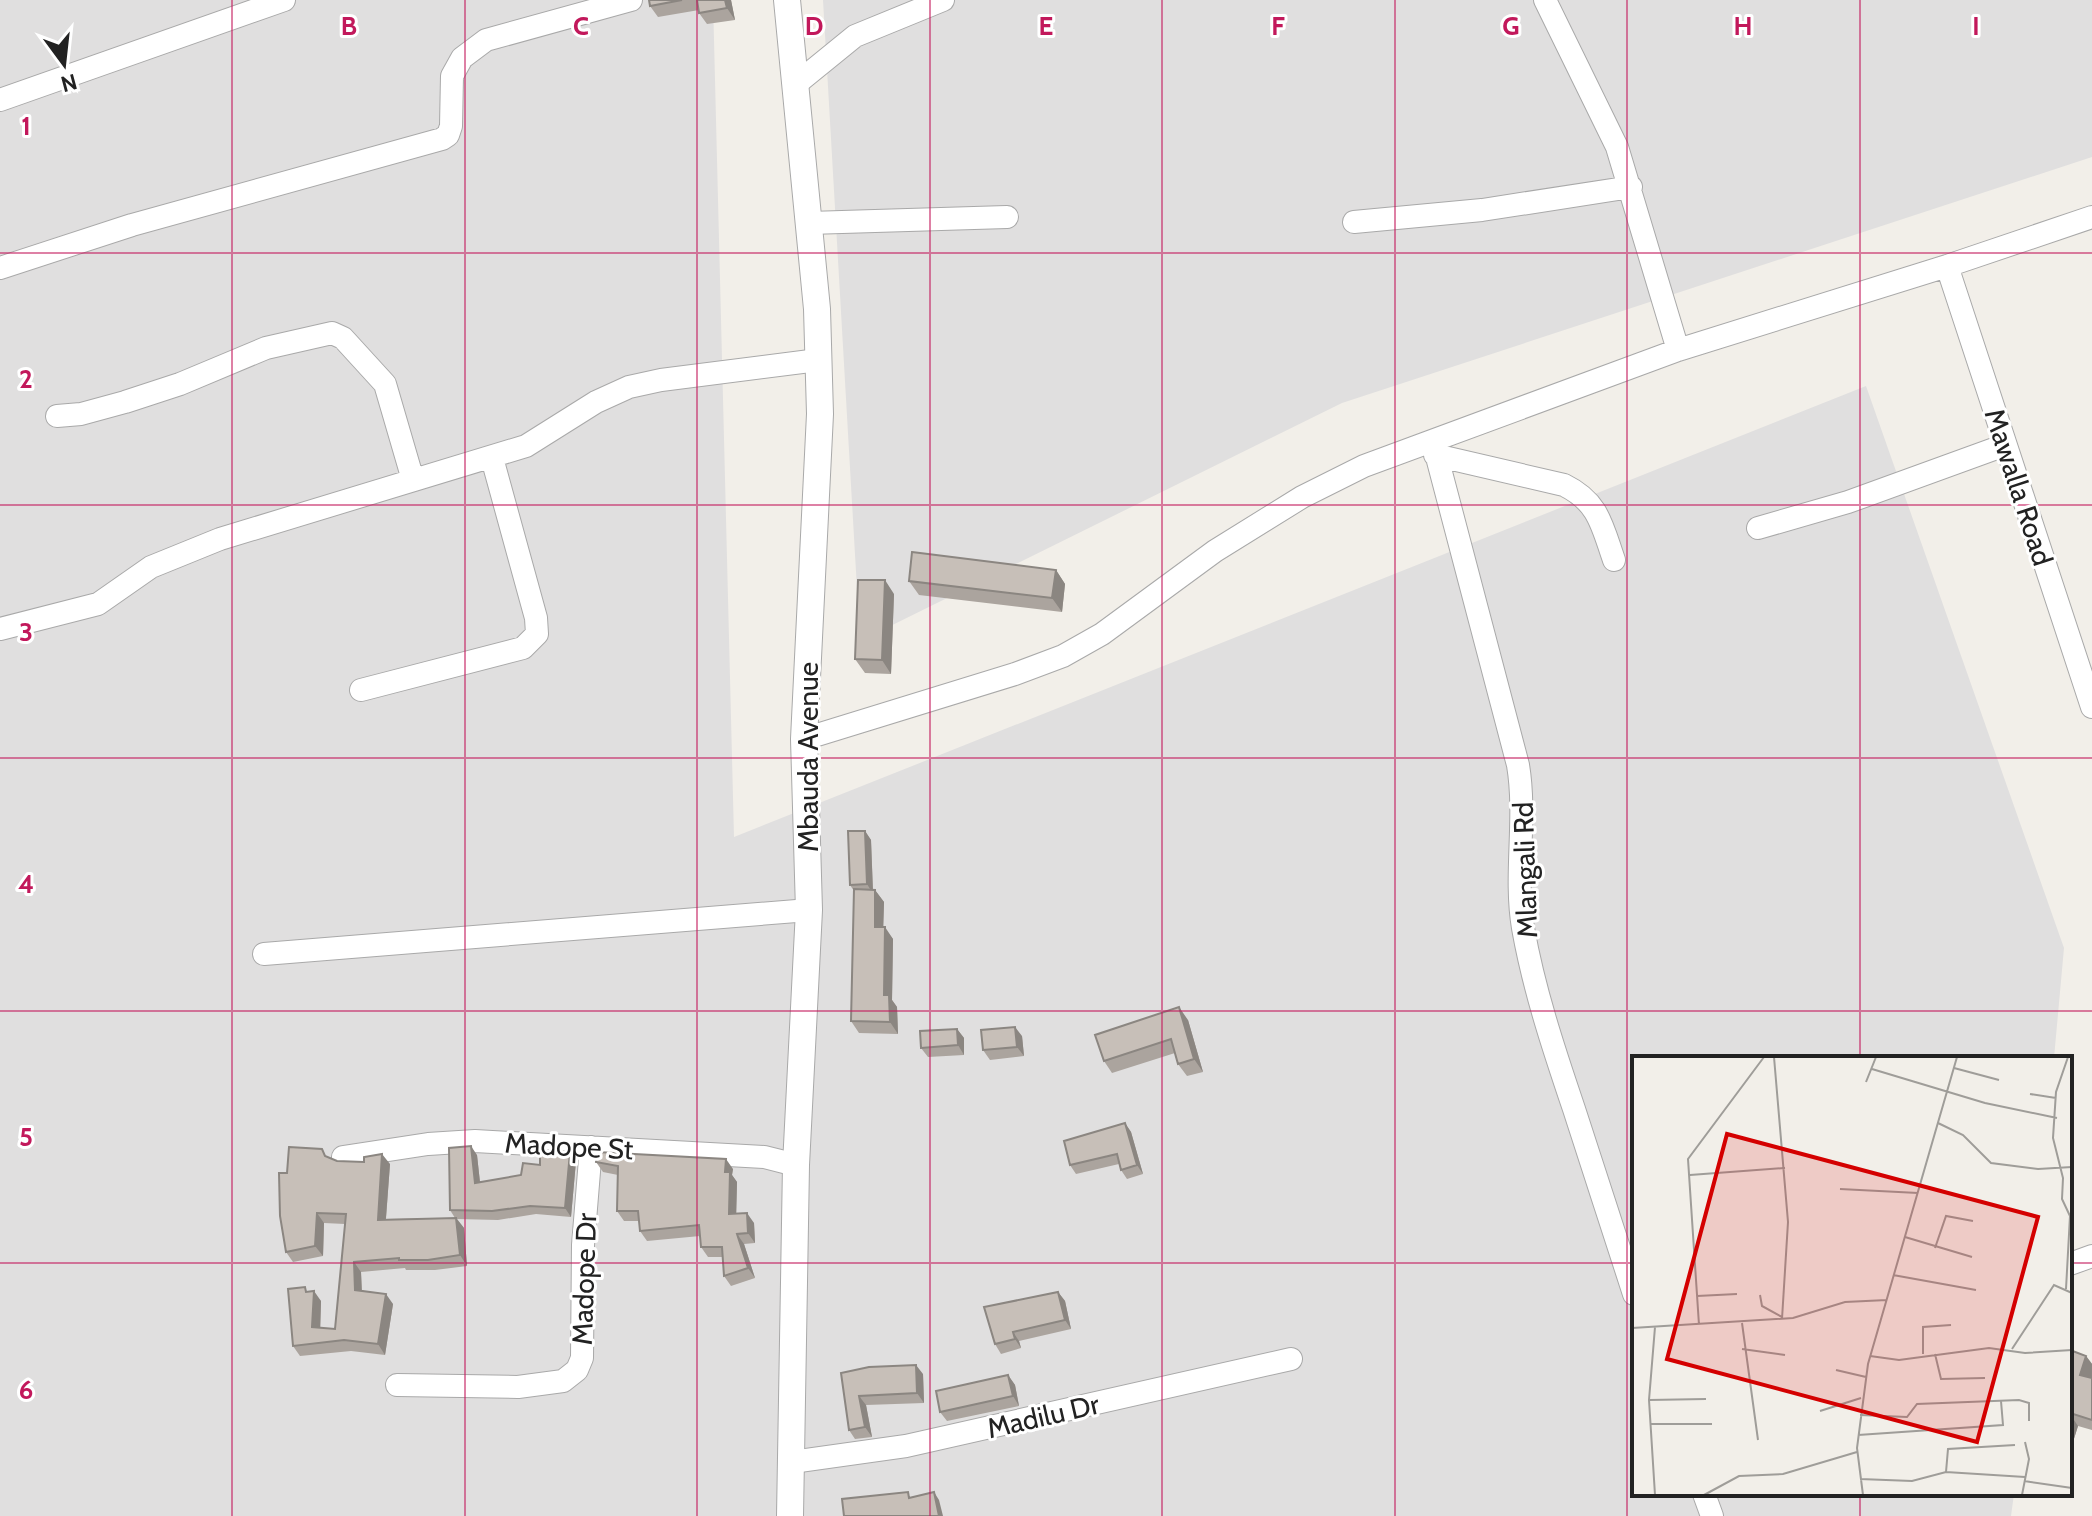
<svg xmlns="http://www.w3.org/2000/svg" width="2092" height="1516" viewBox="0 0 2092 1516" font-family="Cabin,sans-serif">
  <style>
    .residential { fill: #e0dfdf }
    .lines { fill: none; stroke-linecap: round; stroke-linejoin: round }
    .minor-casing { stroke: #a9a9a9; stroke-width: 24 }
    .tertiary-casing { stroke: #a9a9a9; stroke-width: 28 }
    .minor { stroke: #fff; stroke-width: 22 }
    .tertiary { stroke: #fff; stroke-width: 26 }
    .wall { fill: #aba49e }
    .shaded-wall { fill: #8b8681 }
    .building { fill: #c7bfb8; stroke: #8b8681; stroke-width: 2 }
    .grid { fill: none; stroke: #c2185b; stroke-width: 2; stroke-opacity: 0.55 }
    .labels { text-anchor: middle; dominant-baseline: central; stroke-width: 6; stroke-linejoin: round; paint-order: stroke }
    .street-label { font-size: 28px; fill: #222; stroke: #fff }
    .inset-road { fill: none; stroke: #9f9d99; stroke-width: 2 }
    .view { fill: #d40000; fill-opacity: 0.15; stroke: #d40000; stroke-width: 4 }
    .inset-edge { fill: none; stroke: #222; stroke-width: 4 }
    .grid-label { font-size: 26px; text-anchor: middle; font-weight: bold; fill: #c2185b; stroke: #fff; stroke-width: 6; stroke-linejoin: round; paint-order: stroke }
  </style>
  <rect width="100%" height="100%" fill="#f2efe9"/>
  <path class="residential" d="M0 0H713L734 837 1866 386 2064 948 2054 1058H1634V1494H2014L2011 1516H0Z
    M823 0H2092V157L1342 403 860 641Z"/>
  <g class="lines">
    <defs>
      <path id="minor" d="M1545 0 1617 147 1678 350
        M796 84 855 36 943 0
        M0 100 284 0
        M1354 222 1482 210 1631 187
        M809 223 1007 217
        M1947 266 2092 707
        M0 268 132 225 442 139 448 135 451 126 452 76 462 58 486 40 631 0
        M57 416 81 414 125 402 180 384 266 348 332 333 343 338 385 384 413 480
        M1433 442 1518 765C1527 819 1514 874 1523 928 1534 990 1554 1050 1574 1109 1594 1171 1614 1232 1634 1294
        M1435 455 1564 485C1599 502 1602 526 1614 560
        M1758 528 1848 502 2005 445
        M0 629 98 604 151 567 220 539 526 446 596 402 629 387 661 380 818 360
        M361 690 523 648 537 634 536 618 492 458
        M804 739 1015 674 1063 656 1102 634 1215 551 1302 497 1364 466 1678 350 1947 266 2092 217
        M264 954 809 910
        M343 1157 428 1144 475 1141 764 1157 796 1165
        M2070 1264 2092 1256
        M397 1385 518 1387 563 1381 577 1370 582 1358 583 1245 591 1147
        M792 1462 906 1446 1291 1359
        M1704 1494 1712 1516"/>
      <path id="tertiary" d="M787 0 817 309 820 414 804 739 809 910 796 1165 790 1516"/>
    </defs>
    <use href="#minor" class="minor-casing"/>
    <use href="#tertiary" class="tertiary-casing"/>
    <use href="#minor" class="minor"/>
    <use href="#tertiary" class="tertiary"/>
  </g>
  <path class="wall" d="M649 0H731L735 20 707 24 699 13V10L658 17 650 6Z
    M1056 570 1065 584 1062 612 919 595 909 581Z
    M894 594 891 674 865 673 855 659Z
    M865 831 871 840 873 890H875L884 902 883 927 893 939 892 1000 897 1007 898 1034 859 1033 851 1021 854 891 850 885Z
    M1188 1020 1203 1072 1187 1076 1178 1064 1175 1053 1112 1073 1104 1061Z
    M957 1029 964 1038V1055L928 1057 921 1048Z
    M1022 1036 1024 1056 990 1060 983 1050Z
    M1125 1123 1131 1132 1143 1174 1127 1179 1121 1170 1119 1164 1076 1174 1070 1165Z
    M477 1155 480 1182 521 1175 540 1165 576 1161 571 1217 536 1214 498 1220 457 1219 464 1228 467 1266 435 1270H406L405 1268 361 1272 362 1290 393 1304 385 1355 351 1351 300 1356 293 1346 309 1291 321 1301 320 1328 335 1329 345 1224 324 1223 323 1256 293 1262 286 1252 287 1173 328 1157 337 1161 390 1164 386 1219 455 1218 450 1210Z
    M596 1162 733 1169 732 1175 737 1182 736 1214 754 1223 755 1243 744 1244 755 1278 731 1286 724 1276 723 1257H708L701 1247 700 1236 647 1241 640 1231 639 1221H624L617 1211 618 1175 603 1172Z
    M1058 1292 1065 1301 1071 1329 1019 1341 1021 1348 1001 1354 995 1344Z
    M2070 1350 2086 1356 2092 1364V1430L2078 1426 2072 1445 2070 1444Z
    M841 1373 923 1374 924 1403 866 1405 872 1437 855 1439 849 1430Z
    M1008 1375 1015 1385 1019 1406 947 1421 940 1412Z"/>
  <path class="shaded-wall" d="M725 0H731L735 20 727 8Z
    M1056 570 1065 584 1062 612 1052 598Z
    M885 580 894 594 891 674 882 660Z
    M865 831 871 840 873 894 867 884Z
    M875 890 884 902 883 939 875 927Z
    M885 927 893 939 892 1000 897 1007 898 1034 890 1022 884 995Z
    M1179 1007 1188 1020 1203 1072 1194 1059Z
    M1015 1027 1022 1036 1024 1056 1017 1047Z
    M957 1029 964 1038V1055L958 1045Z
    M1125 1123 1131 1132 1143 1174 1137 1165Z
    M471 1146 477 1155 481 1192 475 1183Z
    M570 1152 576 1161 571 1217 565 1208Z
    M382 1154 390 1164 385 1230 378 1220Z
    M726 1159 733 1169 732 1175 737 1182 736 1224 729 1214 725 1172Z
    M317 1213 324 1223 323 1256 315 1246Z
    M747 1213 754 1223 755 1243 748 1233Z
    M456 1218 464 1228 467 1266 460 1255Z
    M737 1234 744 1244 755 1278 748 1268Z
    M354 1262 361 1272 362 1300 355 1290Z
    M314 1291 321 1301 320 1337 312 1327Z
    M1058 1292 1065 1301 1071 1329 1065 1320Z
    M386 1294 393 1304 385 1355 378 1344Z
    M1013 1332 1019 1341 1021 1348 1015 1339Z
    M2086 1356 2092 1364V1380L2080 1375Z
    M916 1365 923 1374 924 1403 917 1393Z
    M1008 1375 1015 1385 1019 1406 1013 1396Z
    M859 1396 866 1405 872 1437 865 1427Z
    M2070 1414 2078 1426 2072 1445 2070 1443Z
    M934 1492 939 1500 943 1516H939Z"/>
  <path class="building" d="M649 0H682L650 6Z
    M697 0H725L727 8 699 13Z
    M912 552 1056 570 1052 598 909 581Z
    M858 580H885L882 660 855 659Z
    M848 831H865L867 884 850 885Z
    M854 889 875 890V927H885L884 995H889L890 1022 851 1021Z
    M1179 1007 1194 1059 1178 1064 1171 1039 1104 1061 1095 1035Z
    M1015 1027 1017 1047 983 1050 981 1030Z
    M957 1029 958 1045 921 1048 920 1031Z
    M1125 1123 1137 1165 1121 1170 1117 1154 1070 1165 1064 1141Z
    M471 1146 475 1183 521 1175 523 1163 540 1165V1150L570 1152 565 1208 530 1206 492 1211 450 1210 449 1148Z
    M289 1147 322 1149 325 1156 337 1161 364 1162V1157L382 1154 378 1220 456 1218 460 1255 428 1260H399V1258L354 1262 355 1290 386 1294 378 1344 344 1340 293 1346 288 1289 305 1287 306 1292 314 1291 312 1327 335 1329 346 1214 317 1213 315 1246 286 1252 280 1216 279 1173H287Z
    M597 1152 726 1159 725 1172H730L729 1214 747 1213 748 1233 737 1234 748 1268 724 1276 722 1247H701L699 1225 640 1231 638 1211H617L618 1166 596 1162Z
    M1058 1292 1065 1320 1013 1332 1015 1339 995 1344 984 1307Z
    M2070 1350 2086 1356 2080 1375 2092 1378V1420L2070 1413Z
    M916 1365 917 1393 859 1396 865 1427 849 1430 841 1373 869 1367Z
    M1008 1375 1013 1396 940 1412 936 1391Z
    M908 1492 909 1498 934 1492 939 1516H844L842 1499Z"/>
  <path class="grid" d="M232 0V1516M465 0V1516M697 0V1516M930 0V1516M1162 0V1516M1395 0V1516M1627 0V1516M1860 0V1058M0 253H2092M0 505H2092M0 758H2092M0 1011H2092M0 1263H1634M2070 1263H2092M1860 1494V1516"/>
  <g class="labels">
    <g class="street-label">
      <text transform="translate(2019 487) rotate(72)">Mawalla Road</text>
      <text transform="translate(808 757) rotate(-90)">Mbauda Avenue</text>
      <text transform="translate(1525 870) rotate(-92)">Mlangali Rd</text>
      <text transform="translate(569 1146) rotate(3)">Madope St</text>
      <text transform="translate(584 1279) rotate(-88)">Madope Dr</text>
      <text transform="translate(1043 1416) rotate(-13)">Madilu Dr</text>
    </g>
  </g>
  <g transform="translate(1632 1056)">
    <rect width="440" height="440" fill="#f2efe9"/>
    <path class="inset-road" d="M142 1 156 166 150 263M322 12 367 24M240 13 353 47 425 62M234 26 244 1M398 38 424 42M306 67 331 79 359 107 406 113 440 111M58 119 153 112M208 133 286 137M273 181 340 201M303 192 314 160 341 165M261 219 344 234M434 233 438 160 430 143 431 122 421 82 424 36 436 1M128 239 130 250 150 261M65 240 105 238M110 267 126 384M67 269 56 103 132 1M23 271 17 344 23 439M0 272 161 262 213 246 255 244M110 293 153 299M380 293 422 229 440 237M291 298V271L319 269M303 298 309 323 353 322M238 300 267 304 357 292 393 297 440 294M204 314 234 321M17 344 74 343M188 355 229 342M228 359 275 361 285 348 387 344 397 347V365M18 368H80M226 379 371 369 369 345M314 416 316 393 383 389M228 423 280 425 314 416 393 421M392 425 440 432M72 439 107 420 151 418 225 396M231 439 225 392 236 308 325 1M390 439 397 403 393 386"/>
    <path class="view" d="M95 78 406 161 345 386 35 303Z"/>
    <rect width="440" height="440" class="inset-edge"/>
  </g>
  <g class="grid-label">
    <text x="349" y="35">B</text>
    <text x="581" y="35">C</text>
    <text x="814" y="35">D</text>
    <text x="1046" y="35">E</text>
    <text x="1278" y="35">F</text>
    <text x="1511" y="35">G</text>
    <text x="1743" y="35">H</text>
    <text x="1976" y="35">I</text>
    <text x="26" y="135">1</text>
    <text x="26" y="388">2</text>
    <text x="26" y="641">3</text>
    <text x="26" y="893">4</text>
    <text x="26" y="1146">5</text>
    <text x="26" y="1399">6</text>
  </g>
  <g transform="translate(64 64) rotate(165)" stroke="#ffffff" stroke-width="6" paint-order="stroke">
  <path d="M0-6L14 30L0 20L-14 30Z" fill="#222222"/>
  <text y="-12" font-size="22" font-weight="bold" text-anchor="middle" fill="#222222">N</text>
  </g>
</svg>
